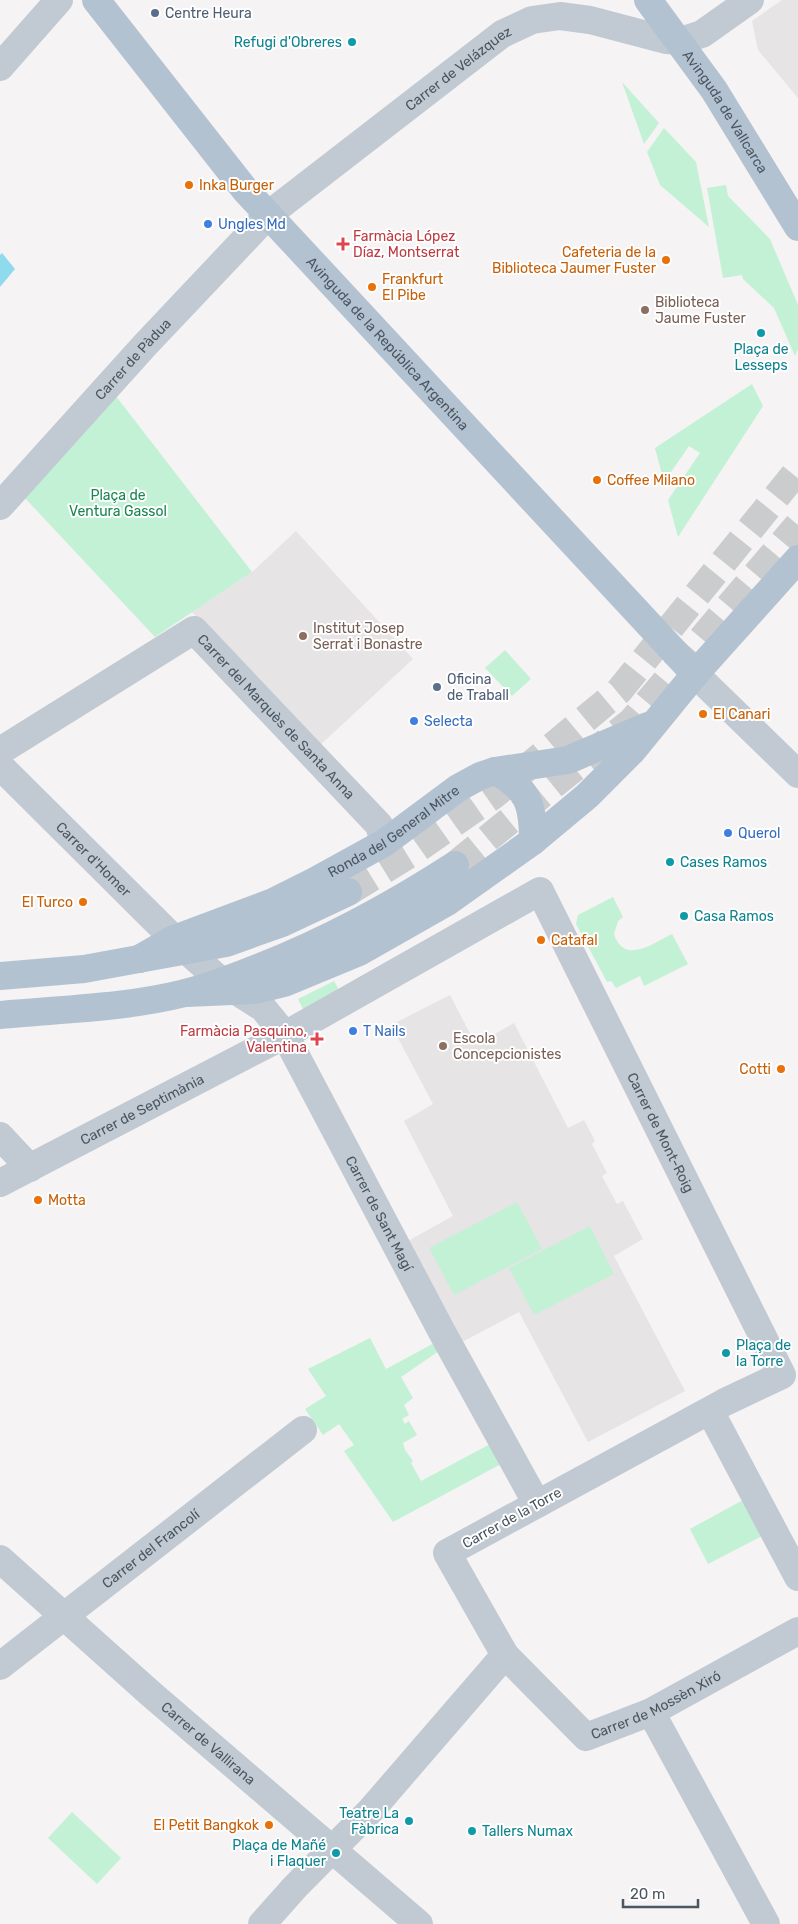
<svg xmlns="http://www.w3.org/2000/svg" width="798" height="1924" viewBox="0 0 798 1924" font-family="Rubik,sans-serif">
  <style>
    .education { fill: #e6e4e5 }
    .green { fill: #c3f1d5 }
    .water { fill: #90daee }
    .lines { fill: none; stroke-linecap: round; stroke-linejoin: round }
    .major-tunnel { stroke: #caccce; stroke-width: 28; stroke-dasharray: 28 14; stroke-linecap: butt }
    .minor { stroke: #c1cad2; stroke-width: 28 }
    .major { stroke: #b3c2d1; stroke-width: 28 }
    .service-dot { fill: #5c6f8a; stroke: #fff; stroke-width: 2 }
    .culture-dot { fill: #0f9aa8; stroke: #fff; stroke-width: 2 }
    .food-dot { fill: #e8710a; stroke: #fff; stroke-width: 2 }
    .shop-dot { fill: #3f7fe0; stroke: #fff; stroke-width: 2 }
    .health-dot { fill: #e0444e; stroke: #fff; stroke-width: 2 }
    .education-dot { fill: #8d6e63; stroke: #fff; stroke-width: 2 }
    .labels { text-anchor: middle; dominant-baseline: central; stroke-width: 4; stroke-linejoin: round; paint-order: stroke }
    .service-label { font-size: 14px; fill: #4e5e75; stroke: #fff; text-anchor: start }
    .culture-label { font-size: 14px; fill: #0d838f; stroke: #fff; text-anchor: start }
    .street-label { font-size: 14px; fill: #4a5661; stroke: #fff }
    .food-label { font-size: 14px; fill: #c56008; stroke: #fff; text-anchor: start }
    .shop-label { font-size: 14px; fill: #366cbe; stroke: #fff; text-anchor: start }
    .health-label { font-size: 14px; fill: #be3a42; stroke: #fff; text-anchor: start }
    .education-label { font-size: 14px; fill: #785e54; stroke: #fff; text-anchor: start }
    .park-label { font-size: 14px; fill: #17864f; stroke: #fff }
  </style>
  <rect width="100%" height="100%" fill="#f5f3f3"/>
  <path class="education" d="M782 0H798V98L758 50 752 21Z
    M296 531 413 659 318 747 192 612 252 572Z
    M450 995 476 1045 514 1023 568 1128 584 1120 595 1141 592 1144 607 1173 602 1176 617 1204 623 1201 643 1239 614 1256 685 1391 588 1442 519 1312 462 1342 408 1241 453 1216 404 1121 433 1104 391 1025Z"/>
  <path class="green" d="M622 82 659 123 644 144Z
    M664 128 696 162 709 227 660 185 647 152Z
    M726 185 728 196 770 239 798 305V349L795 356 774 308 743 279 742 275 723 278 707 188Z
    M752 384 763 406 678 537 668 500 700 453 689 446 664 482 655 448Z
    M115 395 252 572 155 637 24 497Z
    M505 650 531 679 512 696 485 668Z
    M613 897 623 917 618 921 614 934C624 965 652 944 672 934L688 964 644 986 640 976 616 988 611 981 607 982 576 924 578 915Z
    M334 981 342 995 306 1015 298 999Z
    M517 1202 542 1249 454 1295 429 1248Z
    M590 1226 614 1274 534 1315 509 1268Z
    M370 1338 386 1369 438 1341 442 1349 401 1377 413 1398 404 1405 409 1415 402 1419 405 1424 409 1421 417 1435 403 1443 405 1450 413 1461 411 1463 421 1481 492 1443 503 1463 393 1522 344 1451 354 1445 339 1424 323 1435 305 1409 326 1396 308 1369Z
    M743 1500 762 1536 708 1564 690 1529Z
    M72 1812 121 1858 97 1884 48 1838Z"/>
  <path class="water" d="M2 253 15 269 0 287V255Z"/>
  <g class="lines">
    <path class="major-tunnel" d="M455 865 632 721 798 525
      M348 892 413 852 494 795 619 691 798 470"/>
    <g class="minor">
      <path d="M0 67 59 0"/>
      <path id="s1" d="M0 506 145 345 268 215 502 34 532 20 560 16 590 20 666 40 680 41 702 34 750 0"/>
      <path d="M695 674 798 774"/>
      <path id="s2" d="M0 751 194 630 379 825 384 843"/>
      <path id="s3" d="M0 766 174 939 222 982 263 1008 285 1035 442 1332 537 1504"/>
      <path d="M0 1136 30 1168"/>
      <path id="s4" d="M0 1183 285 1035 540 891 782 1375 725 1402 447 1553 505 1655 586 1737 651 1712 798 1631"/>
      <path d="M710 1411 798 1577"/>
      <path id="s5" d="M0 1559 151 1694 419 1924"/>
      <path id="s6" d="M0 1666 303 1430"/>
      <path d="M651 1712 766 1924"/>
      <path d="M262 1924 295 1887 371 1810 505 1655"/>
    </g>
    <g class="major">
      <path id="s7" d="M96 0 246 191 695 674"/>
      <path id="s8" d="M648 0 714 90 798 227"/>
      <path d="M495 771C529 789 533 805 533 841"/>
      <path id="s9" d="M139 959 174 939 273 902 315 881 384 843 458 788 480 776 495 771 568 760 648 726"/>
      <path d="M0 976 84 969 226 943 282 923 348 892"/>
      <path d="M186 993 256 990 284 983 359 952 447 902 533 841 587 796 633 750 695 674 798 559"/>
      <path d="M0 1015C62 1009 125 1008 185 993 211 987 235 977 260 967 329 940 393 905 455 865"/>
    </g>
  </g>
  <g class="service-dot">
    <circle cx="155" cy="13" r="5"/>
    <circle cx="437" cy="687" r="5"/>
  </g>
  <g class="culture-dot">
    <circle cx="352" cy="42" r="5"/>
    <circle cx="761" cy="333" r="5"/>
    <circle cx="670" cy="862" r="5"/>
    <circle cx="684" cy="916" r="5"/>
    <circle cx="726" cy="1353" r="5"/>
    <circle cx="409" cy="1821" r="5"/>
    <circle cx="472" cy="1831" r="5"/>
    <circle cx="336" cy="1853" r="5"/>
  </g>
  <g class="food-dot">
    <circle cx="189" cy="185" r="5"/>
    <circle cx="666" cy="260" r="5"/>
    <circle cx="372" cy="287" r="5"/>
    <circle cx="597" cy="480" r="5"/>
    <circle cx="703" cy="714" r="5"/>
    <circle cx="83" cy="902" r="5"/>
    <circle cx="541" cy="940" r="5"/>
    <circle cx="781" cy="1069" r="5"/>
    <circle cx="38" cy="1200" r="5"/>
    <circle cx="269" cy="1825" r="5"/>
  </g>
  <g class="shop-dot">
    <circle cx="208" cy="224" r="5"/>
    <circle cx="414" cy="721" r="5"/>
    <circle cx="728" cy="833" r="5"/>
    <circle cx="353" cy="1031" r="5"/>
  </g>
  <g class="health-dot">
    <path d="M340.5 236.5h5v5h5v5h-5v5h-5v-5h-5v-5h5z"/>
    <path d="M314.5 1031.5h5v5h5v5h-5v5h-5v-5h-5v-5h5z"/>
  </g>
  <g class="education-dot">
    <circle cx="645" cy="310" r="5"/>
    <circle cx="303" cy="636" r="5"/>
    <circle cx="443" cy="1046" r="5"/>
  </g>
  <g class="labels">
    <g class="service-label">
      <text x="165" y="13">Centre Heura</text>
      <text x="447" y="679">Oficina<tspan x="447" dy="16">de Traball</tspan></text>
    </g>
    <g class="culture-label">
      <text x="342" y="42" text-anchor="end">Refugi d'Obreres</text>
      <text x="761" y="349" text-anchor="middle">Plaça de<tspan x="761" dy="16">Lesseps</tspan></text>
      <text x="680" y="862">Cases Ramos</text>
      <text x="694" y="916">Casa Ramos</text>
      <text x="736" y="1345">Plaça de<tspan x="736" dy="16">la Torre</tspan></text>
      <text x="399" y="1813" text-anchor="end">Teatre La<tspan x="399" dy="16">Fàbrica</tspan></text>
      <text x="482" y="1831">Tallers Numax</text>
      <text x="326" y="1845" text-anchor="end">Plaça de Mañé<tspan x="326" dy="16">i Flaquer</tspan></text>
    </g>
    <g class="street-label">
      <text stroke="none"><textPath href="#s1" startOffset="636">Carrer de Velázquez</textPath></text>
      <text stroke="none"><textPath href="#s8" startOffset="136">Avinguda de Vallcarca</textPath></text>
      <text stroke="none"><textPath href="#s7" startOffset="451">Avinguda de la República Argentina</textPath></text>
      <text stroke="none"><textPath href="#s1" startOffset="198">Carrer de Pàdua</textPath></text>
      <text stroke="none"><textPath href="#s2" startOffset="348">Carrer del Marquès de Santa Anna</textPath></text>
      <text stroke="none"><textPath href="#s9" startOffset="286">Ronda del General Mitre</textPath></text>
      <text stroke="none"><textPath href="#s3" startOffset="132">Carrer d'Homer</textPath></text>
      <text stroke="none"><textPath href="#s4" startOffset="160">Carrer de Septimània</textPath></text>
      <text stroke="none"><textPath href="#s4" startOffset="884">Carrer de Mont-Roig</textPath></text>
      <text stroke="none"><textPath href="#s3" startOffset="595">Carrer de Sant Magí</textPath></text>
      <text transform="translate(512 1518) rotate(-29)">Carrer de la Torre</text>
      <text stroke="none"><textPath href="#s6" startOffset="191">Carrer del Francolí</textPath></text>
      <text stroke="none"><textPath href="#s4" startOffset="1844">Carrer de Mossèn Xiró</textPath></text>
      <text stroke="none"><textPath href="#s5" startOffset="278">Carrer de Vallirana</textPath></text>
    </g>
    <g class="food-label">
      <text x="199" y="185">Inka Burger</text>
      <text x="656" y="252" text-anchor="end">Cafeteria de la<tspan x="656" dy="16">Biblioteca Jaumer Fuster</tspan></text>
      <text x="382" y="279">Frankfurt<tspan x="382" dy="16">El Pibe</tspan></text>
      <text x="607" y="480">Coffee Milano</text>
      <text x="713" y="714">El Canari</text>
      <text x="73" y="902" text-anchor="end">El Turco</text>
      <text x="551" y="940">Catafal</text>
      <text x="771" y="1069" text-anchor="end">Cotti</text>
      <text x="48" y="1200">Motta</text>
      <text x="259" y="1825" text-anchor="end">El Petit Bangkok</text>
    </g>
    <g class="shop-label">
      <text x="218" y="224">Ungles Md</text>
      <text x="424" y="721">Selecta</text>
      <text x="738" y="833">Querol</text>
      <text x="363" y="1031">T Nails</text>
    </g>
    <g class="health-label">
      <text x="353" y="236">Farmàcia López<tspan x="353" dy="16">Díaz, Montserrat</tspan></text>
      <text x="307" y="1031" text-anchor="end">Farmàcia Pasquino,<tspan x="307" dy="16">Valentina</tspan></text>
    </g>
    <g class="education-label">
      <text x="655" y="302">Biblioteca<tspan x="655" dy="16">Jaume Fuster</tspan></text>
      <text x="313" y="628">Institut Josep<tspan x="313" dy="16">Serrat i Bonastre</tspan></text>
      <text x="453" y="1038">Escola<tspan x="453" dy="16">Concepcionistes</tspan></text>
    </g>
    <g class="park-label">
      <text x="118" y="495">Plaça de<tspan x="118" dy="16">Ventura Gassol</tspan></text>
    </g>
  </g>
  <path d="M623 1899v8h75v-8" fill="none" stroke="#4a5661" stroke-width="2.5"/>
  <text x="630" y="1899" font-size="15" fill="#4a5661" stroke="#ffffff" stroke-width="4" paint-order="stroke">20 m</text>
</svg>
